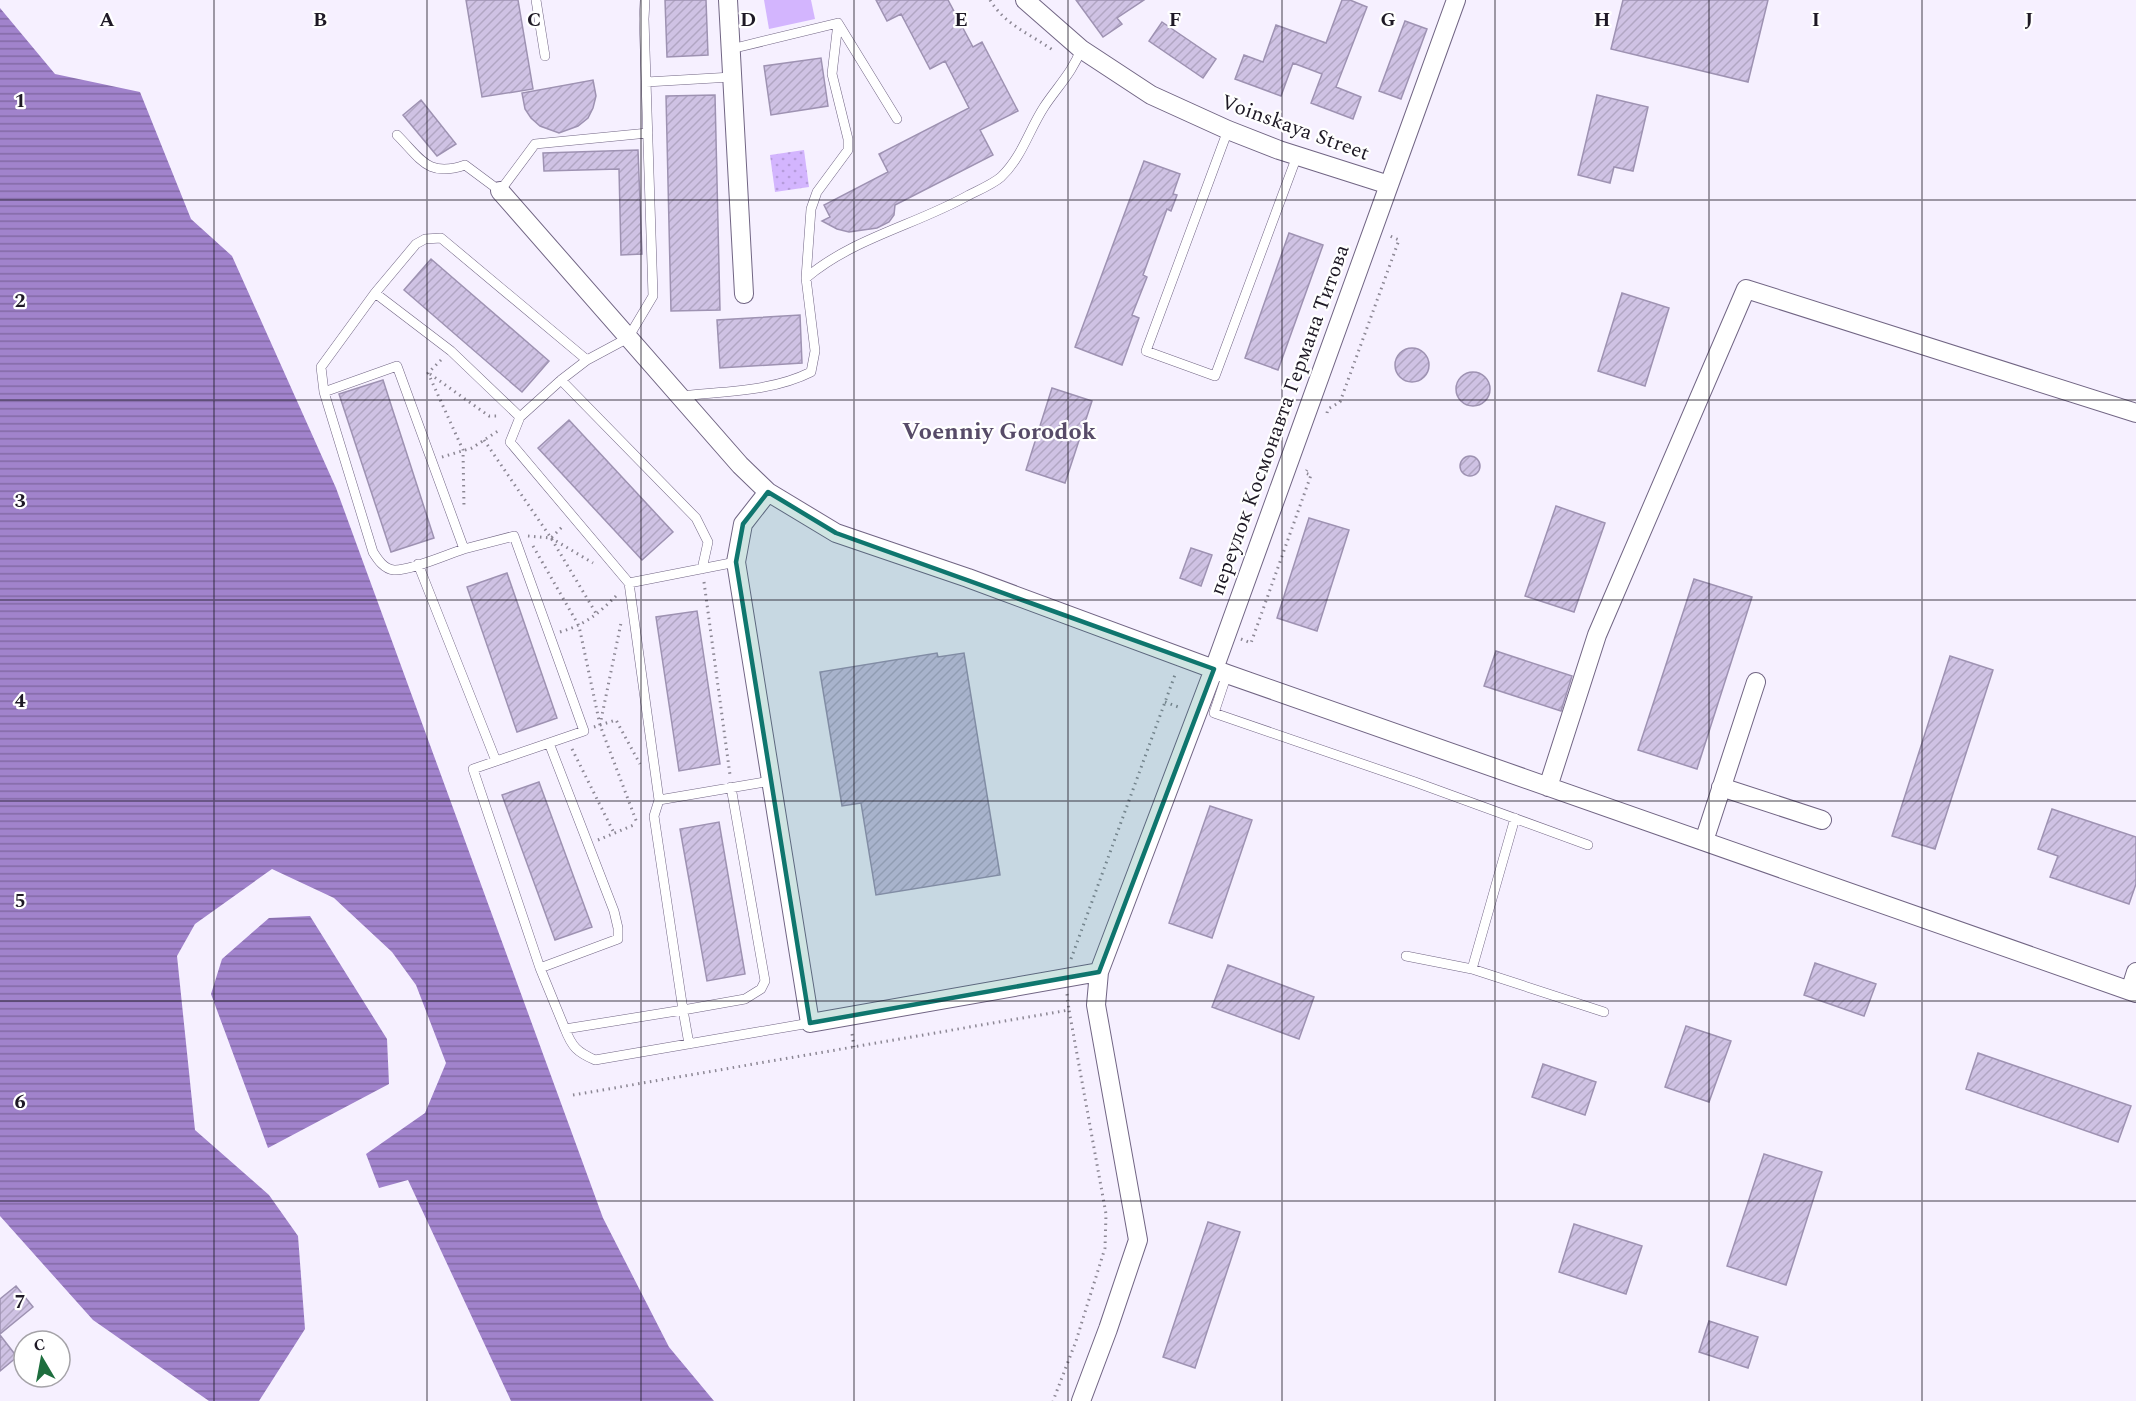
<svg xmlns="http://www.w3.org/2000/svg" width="2136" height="1401" viewBox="0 0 2136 1401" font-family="Spectral,serif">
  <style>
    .park { fill: url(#park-dots) }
    .pitch { fill: #d3b5fe }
    .water { fill: url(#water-rules) }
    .building { fill: url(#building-hatch); stroke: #9e92b2; stroke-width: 1.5 }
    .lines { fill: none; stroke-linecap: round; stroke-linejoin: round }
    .lane-casing { stroke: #716584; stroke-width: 10 }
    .street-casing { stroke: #716584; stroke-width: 20 }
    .path { stroke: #8c8794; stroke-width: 3; stroke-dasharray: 1.5 4.5; stroke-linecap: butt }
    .lane { stroke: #fff; stroke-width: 9 }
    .street { stroke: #fff; stroke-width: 18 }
    .marked { fill: #0f766e; fill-opacity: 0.2; stroke: #0f766e; stroke-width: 4.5; stroke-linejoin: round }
    .grid { fill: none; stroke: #1e1925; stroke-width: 1.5; stroke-opacity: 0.55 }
    .labels { text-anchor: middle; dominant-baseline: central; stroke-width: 4.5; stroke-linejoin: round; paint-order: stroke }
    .street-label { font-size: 21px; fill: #1e1925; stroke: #fff }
    .quarter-label { font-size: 24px; font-weight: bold; fill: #574b68; stroke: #fff }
    .grid-label { font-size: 20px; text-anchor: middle; font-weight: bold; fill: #1e1925; stroke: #fff; stroke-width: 4.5; stroke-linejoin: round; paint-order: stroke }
  </style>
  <defs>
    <pattern id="park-dots" width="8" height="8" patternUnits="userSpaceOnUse" patternTransform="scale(1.5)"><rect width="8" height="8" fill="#d3b5fe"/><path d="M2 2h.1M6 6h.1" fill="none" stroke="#b59bda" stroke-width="1.8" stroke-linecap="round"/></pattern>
    <pattern id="water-rules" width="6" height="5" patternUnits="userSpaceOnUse" patternTransform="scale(1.5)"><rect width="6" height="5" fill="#a183cc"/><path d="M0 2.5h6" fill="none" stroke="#836aa5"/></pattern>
    <pattern id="building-hatch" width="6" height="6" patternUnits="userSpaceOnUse" patternTransform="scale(1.5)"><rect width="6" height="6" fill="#cfc2e4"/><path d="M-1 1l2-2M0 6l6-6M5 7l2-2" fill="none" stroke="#b1a6c3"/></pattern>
  </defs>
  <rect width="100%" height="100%" fill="#f6f0ff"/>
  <path class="park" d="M804 150 809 187 775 192 770 155Z"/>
  <path class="pitch" d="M764 0H811L815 19 769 29Z"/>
  <path class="water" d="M0 8 55 74 140 92 191 219 232 256 336 488 603 1218 669 1347 714 1401H511L408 1180 379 1188 366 1154 425 1113 446 1063 416 985 392 952 334 898 272 869 195 924 177 956 195 1130 269 1195 298 1236 305 1329 259 1401H209L93 1320 0 1216Z
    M310 916 387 1039 389 1084 268 1148 211 994 222 959 269 918Z"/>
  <path class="building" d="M466 0H518L533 89 482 97Z
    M665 0H706L708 55 667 57Z
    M876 0H948L973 47 982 42 1018 111 980 130 993 155 895 205 894 215 889 222 877 228 849 232 837 229 822 221 830 217 824 205 888 172 879 154 969 108 945 61 930 69 901 14 887 21Z
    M1076 0H1144L1117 18 1122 24 1103 37Z
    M1342 0H1350L1367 7 1336 87 1361 97 1353 119 1311 103 1322 74 1293 63 1281 96 1235 79 1244 55 1263 62 1276 25 1326 43Z
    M1623 0H1768L1748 82 1611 49Z
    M1405 21 1427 29 1401 99 1379 91Z
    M1162 22 1216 59 1203 78 1149 41Z
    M821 58 828 106 771 115 764 66Z
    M593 80 596 96 593 108 588 118 578 126 559 133 540 126 531 118 525 109 522 93Z
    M715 95 720 310 671 311 666 96Z
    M1597 95 1648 107 1633 171 1614 167 1610 183 1578 175Z
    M421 100 456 144 437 156 403 115Z
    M638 150 642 254 621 255 619 169 544 171 543 153Z
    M1144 161 1180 174 1173 194 1177 195 1171 211 1167 209 1143 275 1147 277 1132 315 1139 318 1122 365 1075 347Z
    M1289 233 1323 245 1278 370 1245 358Z
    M431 259 549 361 522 392 404 290Z
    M1622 293 1669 308 1645 386 1598 371Z
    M800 315 802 363 720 368 717 320Z
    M1395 365a17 17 0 1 1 34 0a17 17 0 1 1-34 0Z
    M1456 389a17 17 0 1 1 34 0a17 17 0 1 1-34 0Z
    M383 380 434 538 391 552 339 394Z
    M1052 388 1092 401 1065 483 1026 470Z
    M569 420 673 532 642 560 538 448Z
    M1460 466a10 10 0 1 1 20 0a10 10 0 1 1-20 0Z
    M1556 506 1605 523 1574 612 1525 596Z
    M1309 518 1349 530 1317 631 1277 618Z
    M1191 548 1212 555 1201 586 1180 578Z
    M507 573 557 718 517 732 467 587Z
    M1694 579 1752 597 1697 769 1638 750Z
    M697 611 720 764 679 771 656 617Z
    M1496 651 1572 676 1561 711 1484 686Z
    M937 653 938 657 964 653 1000 875 876 895 861 803 842 806 820 672Z
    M1950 656 1993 670 1935 849 1892 836Z
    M539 782 592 927 555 940 502 795Z
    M1210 806 1252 820 1212 938 1169 923Z
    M2052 809 2136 837V884L2129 904 2050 877 2058 856 2038 849Z
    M719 822 745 974 707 981 680 829Z
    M1815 963 1876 984 1864 1016 1804 995Z
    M1228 965 1314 997 1299 1039 1212 1007Z
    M1686 1026 1731 1041 1709 1102 1665 1087Z
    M1978 1053 2131 1106 2118 1142 1966 1089Z
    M1543 1064 1596 1082 1585 1115 1532 1097Z
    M1764 1154 1822 1172 1786 1285 1727 1266Z
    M1208 1222 1240 1232 1195 1368 1163 1357Z
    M1574 1224 1642 1246 1626 1294 1559 1272Z
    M16 1286 33 1307 0 1334V1299Z
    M1709 1321 1758 1337 1748 1368 1699 1352Z
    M0 1335 17 1357 0 1371Z"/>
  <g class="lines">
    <defs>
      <path id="lane" d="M536 0 545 56
        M645 0 644 19 653 296 628 338 587 360 561 380 520 417 510 442 629 583 736 562
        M838 23 832 74 848 139V150L817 192 811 209 806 278C853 238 916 225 969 195 979 190 993 184 1001 177 1022 157 1029 130 1044 107 1057 87 1073 72 1081 49
        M731 49 838 23 897 119
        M646 82 732 77
        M1228 130 1146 351 1215 376 1297 156
        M397 135C421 159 428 178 465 165L500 191 535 144 648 133
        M375 293 416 244 425 239 441 238 587 360
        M561 380 696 518 708 542 702 569
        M324 392 373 552C378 560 384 569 394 570 410 571 448 554 464 549
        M681 396C724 391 771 392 811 372L815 351 806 278
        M520 417 451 351 375 293 321 367 324 392 397 366 464 549 514 536 584 731 549 743 614 911 618 928V939L540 968 565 1029 683 1010 654 816 659 800
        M418 564 496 761
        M629 583 659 800 771 781
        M1227 674 1214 713 1415 782 1588 845
        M1406 956 1472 969 1604 1012
        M540 968 473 769 549 743
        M1472 969 1515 818
        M565 1029C572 1047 577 1052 595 1060L810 1023
        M689 1044 683 1010 745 999 761 989 765 981 731 787"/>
      <path id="street" d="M728 0 744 294
        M1025 0 1081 49 1151 95 1228 130 1279 150 1389 185 1456 0
        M500 191 740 465 768 492 836 533 968 578 1227 674 2136 993
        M768 492 743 524 736 562 810 1023 1099 972
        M1548 787 1597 635 1746 289 2136 413
        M1721 787 1822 820
        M1704 841 1756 682
        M2130 991 2136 972
        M1081 1401 1108 1329 1138 1240 1096 1005 1099 972 1214 669 1389 185"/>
    </defs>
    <use href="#lane" class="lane-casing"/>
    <use href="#street" class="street-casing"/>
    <path class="path" d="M990 0C1006 26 1031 34 1054 51
      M441 360 428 373 463 450 464 508
      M430 374 489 416H500
      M1327 413 1328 409 1340 402 1399 240 1390 236
      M484 440 551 538 597 615
      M442 457 472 448 501 429
      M528 536 551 538 564 525
      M551 538 593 563
      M533 546 579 626 600 725 637 823
      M704 582 730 775
      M560 632C587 624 599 613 619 593
      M1241 639 1251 643 1311 475 1305 473 1307 470
      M1165 702 1181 708
      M600 725 616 720 640 764
      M594 727 600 725 621 623
      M572 749 614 833
      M598 840 636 824
      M1071 959 1176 672
      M1067 994 1069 1010
      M852 1034 854 1047
      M573 1095 1069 1010 1106 1214 1105 1248 1076 1341 1053 1401"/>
    <use href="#lane" class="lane"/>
    <use href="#street" class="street"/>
  </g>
  <path class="marked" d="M768 492 836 533 1214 669 1099 972 810 1023 736 562 743 524Z"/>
  <path class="grid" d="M214 0V1401M427 0V1401M641 0V1401M854 0V1401M1068 0V1401M1282 0V1401M1495 0V1401M1709 0V1401M1922 0V1401M0 200H2136M0 400H2136M0 600H2136M0 801H2136M0 1001H2136M0 1201H2136"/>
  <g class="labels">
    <g class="street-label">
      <text transform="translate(1295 128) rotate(20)">Voinskaya Street</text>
      <text transform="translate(1280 420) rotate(-70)">переулок Космонавта Германа Титова</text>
    </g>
    <g class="quarter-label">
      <text x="999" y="432">Voenniy Gorodok</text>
    </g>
  </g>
  <g class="grid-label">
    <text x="107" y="26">A</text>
    <text x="320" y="26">B</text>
    <text x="534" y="26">C</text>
    <text x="748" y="26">D</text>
    <text x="961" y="26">E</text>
    <text x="1175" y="26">F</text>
    <text x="1388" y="26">G</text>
    <text x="1602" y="26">H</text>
    <text x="1816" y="26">I</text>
    <text x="2029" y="26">J</text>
    <text x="20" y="107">1</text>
    <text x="20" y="307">2</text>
    <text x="20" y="507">3</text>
    <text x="20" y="707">4</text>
    <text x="20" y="907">5</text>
    <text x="20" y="1108">6</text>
    <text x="20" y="1308">7</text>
  </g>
  <g transform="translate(42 1359) rotate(350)"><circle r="28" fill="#ffffff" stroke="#a5a3a8" stroke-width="1.5"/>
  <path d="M0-4.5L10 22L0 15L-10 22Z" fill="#1e6e3e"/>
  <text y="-9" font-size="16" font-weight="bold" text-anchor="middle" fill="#1e1925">С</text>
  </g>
</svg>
